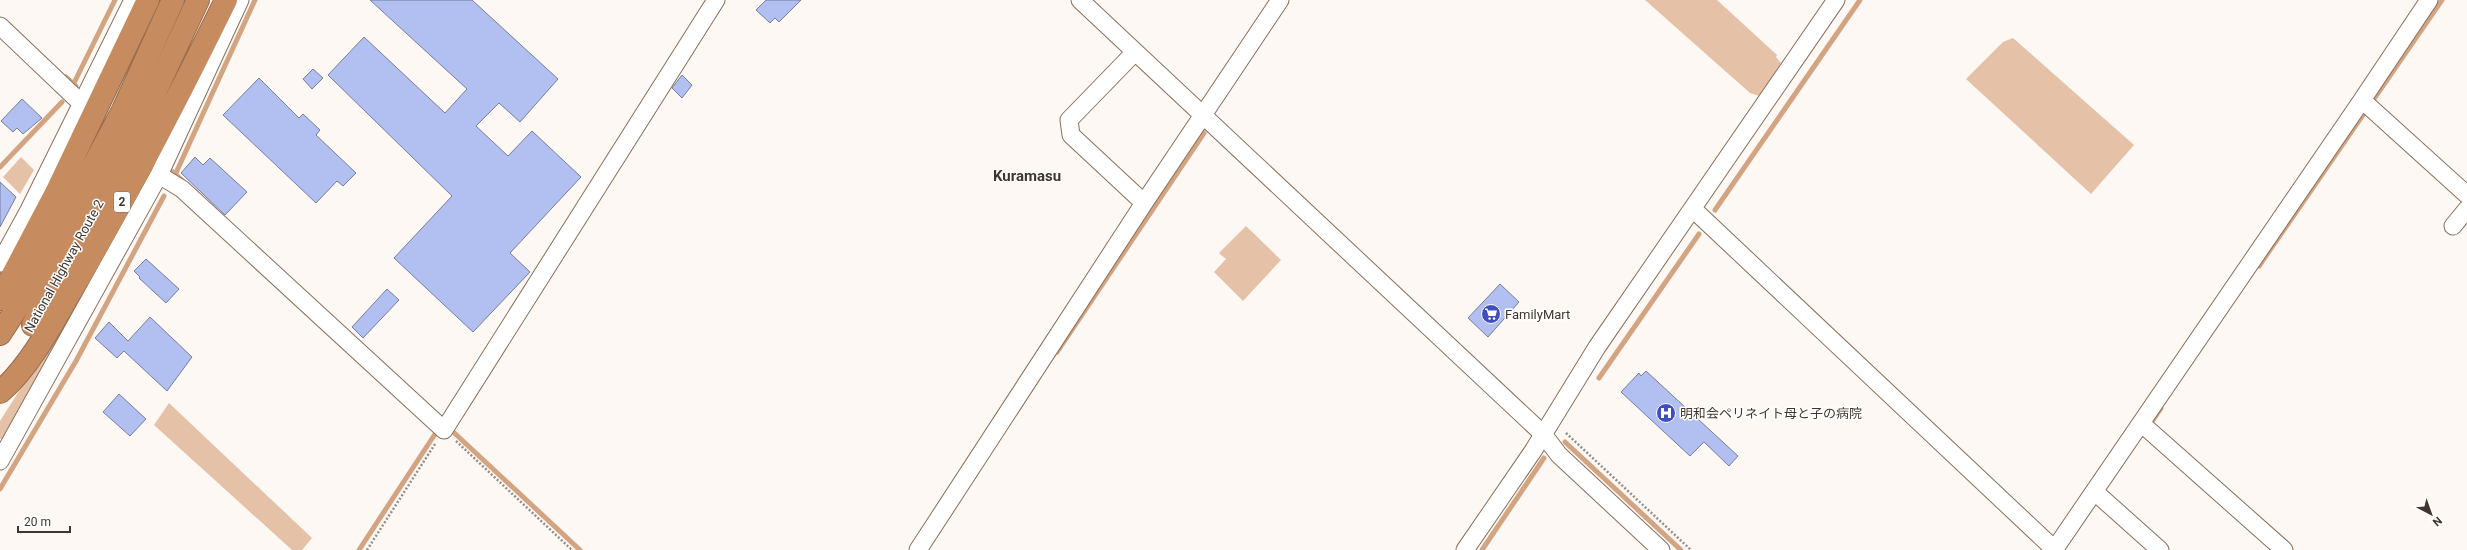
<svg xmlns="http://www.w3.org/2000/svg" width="2467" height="550" viewBox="0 0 2467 550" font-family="Roboto,'Noto Sans JP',sans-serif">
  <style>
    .green { fill: #e5c1a7 }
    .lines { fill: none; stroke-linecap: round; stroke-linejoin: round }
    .stream { stroke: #d2a482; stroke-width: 5 }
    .building { fill: #b1bff1; stroke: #767e9b }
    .minor-casing { stroke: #896f5b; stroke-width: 19 }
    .highway-casing { stroke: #976d4d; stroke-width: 24 }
    .path { stroke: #968d87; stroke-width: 2.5; stroke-dasharray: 2 2; stroke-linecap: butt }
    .minor { stroke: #fff; stroke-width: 17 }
    .highway { stroke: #c68b5e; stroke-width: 22 }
    .labels { text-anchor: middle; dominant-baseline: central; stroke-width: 3; stroke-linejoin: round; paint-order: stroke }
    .shield { fill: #fff; stroke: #7a726c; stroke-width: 1 }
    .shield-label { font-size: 12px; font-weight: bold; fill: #41352d }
    .street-label { font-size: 13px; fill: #41352d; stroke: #fff }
    .poi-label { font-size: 13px; fill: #41352d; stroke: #fff; text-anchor: start }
    .quarter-label { font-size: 15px; font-weight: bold; fill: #41352d; stroke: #fff }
  </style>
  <rect width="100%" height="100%" fill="#fef8f4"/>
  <path class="green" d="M1645 0H1717L1777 55 1776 57 1781 63 1759 96 1750 93Z
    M2013 38 2134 145 2091 194 1966 79 2003 42Z
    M166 140 167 142 5 438 0 439V421L87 284Z
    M21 157 34 170 20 194 3 177Z
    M1246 226 1281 260 1243 301 1214 272 1226 259 1219 253Z
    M169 403 312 538 302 550H292L154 425Z"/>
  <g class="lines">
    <path class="stream" d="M66 77 76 86
      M73 85 115 0
      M0 167 62 102
      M173 172 184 182
      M175 175 255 0
      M1715 210 1860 0
      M2259 266 2442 0
      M1057 352 1204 133
      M1599 378 1699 234
      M2149 426 2161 408
      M449 428 580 550
      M1565 442 1681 550
      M0 489 76 361 164 196
      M359 550 437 431
      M1482 550 1544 458"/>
  </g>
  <path class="building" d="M370 0H472L558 79 520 122 499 103 476 126 508 156 532 131 581 177 510 253 530 272 473 332 394 258 452 196 328 75 364 37 445 113 467 89Z
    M766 0H801L779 22 775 18 770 23 756 10Z
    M313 69 323 78 312 89 303 79Z
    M682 75 692 85 682 98 672 88Z
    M259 78 299 118 303 114 320 130 316 135 356 173 343 186 337 181 316 203 223 115Z
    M22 99 42 118 23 134 17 128 13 132 1 121Z
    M195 157 203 165 210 158 247 192 225 215 181 173Z
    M0 182 16 197 0 227Z
    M146 259 179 289 166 303 139 278 140 277 134 271Z
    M1500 284 1519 302 1488 337 1468 318Z
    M387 289 399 300 363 338 352 327Z
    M150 317 192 357 167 391 124 351 117 358 95 338 109 322 128 341Z
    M1646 371 1738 456 1729 466 1704 442 1690 456 1621 392 1639 373 1641 376Z
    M119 394 146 419 130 436 103 412Z"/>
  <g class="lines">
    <defs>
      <path id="minor" d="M1080 0 1543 434 1559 455 1661 550
        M0 26 81 103
        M1135 52 1069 120 1071 135 1144 203
        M2362 100 2429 0
        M159 175 182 189 444 430 716 0
        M1693 209 2054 549
        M2453 226 2467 209
        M0 263 29 210 133 0
        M2142 424 2284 550
        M0 461 159 175 240 0
        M2095 492 2160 550
        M918 550 1144 203 1280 0
        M1465 550 1533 451 1597 347 1836 0
        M2054 550 2362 100 2467 195"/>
      <path id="highway" d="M0 299 56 193 148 0
        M33 325 142 120 198 0
        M0 334 23 299 123 110 173 0
        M0 392C29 368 52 324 71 291 127 197 178 98 226 0"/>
    </defs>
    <use href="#minor" class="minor-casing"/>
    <use href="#highway" class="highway-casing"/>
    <path class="path" d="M1566 433 1691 550
      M456 441 572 550
      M367 550 435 444"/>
    <use href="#minor" class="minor"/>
    <use href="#highway" class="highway"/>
  </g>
  <defs>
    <symbol id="supermarket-disc" viewBox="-11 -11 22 22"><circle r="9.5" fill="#404dc1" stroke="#fff"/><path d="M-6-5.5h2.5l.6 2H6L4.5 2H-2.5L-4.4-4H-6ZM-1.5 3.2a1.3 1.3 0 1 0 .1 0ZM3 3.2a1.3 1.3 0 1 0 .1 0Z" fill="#fff"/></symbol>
    <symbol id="hospital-disc" viewBox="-11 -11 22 22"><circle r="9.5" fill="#404dc1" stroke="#fff"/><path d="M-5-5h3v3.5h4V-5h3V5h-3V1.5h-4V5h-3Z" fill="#fff"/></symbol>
  </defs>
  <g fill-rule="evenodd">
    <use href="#supermarket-disc" x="1480" y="303" width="22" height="22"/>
    <use href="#hospital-disc" x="1655" y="402" width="22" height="22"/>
  </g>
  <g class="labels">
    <rect class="shield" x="114" y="192" width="16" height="20" rx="3"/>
    <g class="shield-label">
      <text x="122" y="202">2</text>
    </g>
    <g class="street-label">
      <text transform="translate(64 266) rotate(-61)">National Highway Route 2</text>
    </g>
    <g class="poi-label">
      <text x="1505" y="314">FamilyMart</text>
      <text x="1680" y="413">明和会ペリネイト母と子の病院</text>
    </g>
    <g class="quarter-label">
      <text x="1027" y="176">Kuramasu</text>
    </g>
  </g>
  <g transform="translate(2431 514) rotate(139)" stroke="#ffffff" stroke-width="3" paint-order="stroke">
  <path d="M0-3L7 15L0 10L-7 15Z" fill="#41352d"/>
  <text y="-6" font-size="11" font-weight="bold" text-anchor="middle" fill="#41352d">N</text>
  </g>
  <path d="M18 526v6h52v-6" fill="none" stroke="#41352d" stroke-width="2"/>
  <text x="24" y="526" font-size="12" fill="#41352d" stroke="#ffffff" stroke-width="3" paint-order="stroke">20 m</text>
</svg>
